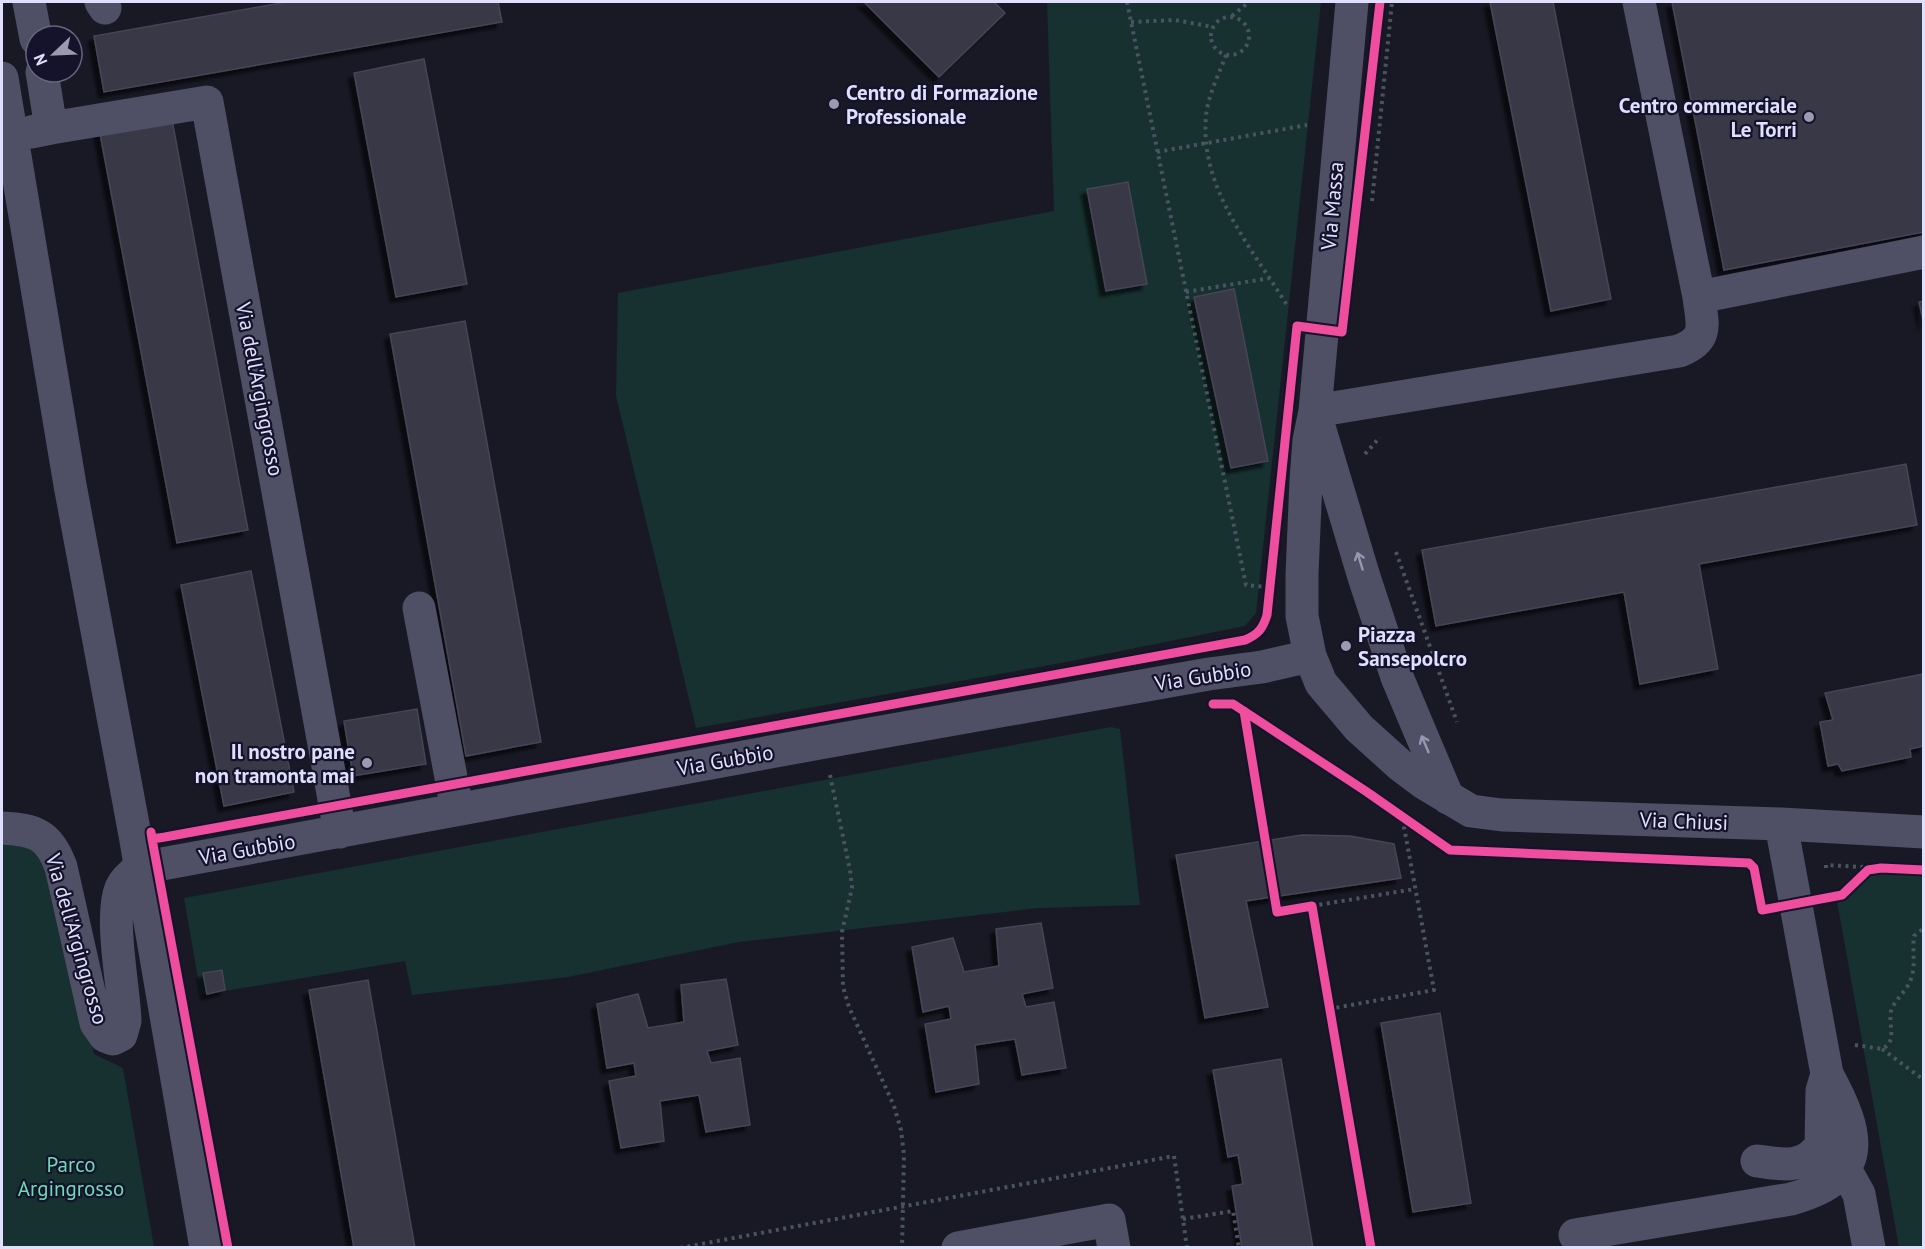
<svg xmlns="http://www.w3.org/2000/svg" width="1925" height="1249" viewBox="0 0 1925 1249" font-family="'PT Sans',sans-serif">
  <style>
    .green { fill: #16312f }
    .building { fill: #393846; stroke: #464457; stroke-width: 1.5; filter: url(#shadow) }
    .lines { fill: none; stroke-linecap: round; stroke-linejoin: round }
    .path { stroke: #485560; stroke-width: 4; stroke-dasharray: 3 4.5; stroke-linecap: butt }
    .minor { stroke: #4f4f65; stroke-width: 33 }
    .cycleway-casing { stroke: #15132b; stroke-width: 13 }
    .cycleway { stroke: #ef4d9e; stroke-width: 9 }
    .oneway { stroke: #9897b1 }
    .poi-dot { fill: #9a9ab1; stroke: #15132b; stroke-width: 2 }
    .labels { text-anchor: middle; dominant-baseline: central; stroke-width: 4.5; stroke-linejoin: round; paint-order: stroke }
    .poi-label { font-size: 21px; font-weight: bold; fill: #e0dffd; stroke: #15132b; text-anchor: start }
    .street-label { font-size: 21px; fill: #e0dffd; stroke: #15132b }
    .park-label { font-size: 21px; fill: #6edab5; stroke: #15132b }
  </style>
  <defs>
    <filter id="shadow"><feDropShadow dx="-5.5" dy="5.5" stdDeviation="1.5" flood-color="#0009"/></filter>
  </defs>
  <rect width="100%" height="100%" fill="#191925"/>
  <path class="green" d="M1047 2H1321L1256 613 1245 626 1061 663 696 728 616 396 618 293 1054 211Z
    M1111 727 1120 729 1140 905 1039 908 739 942 568 977 412 995 405 961 201 995 184 898Z
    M2 835 33 839 57 878 94 1054 123 1068 154 1247H2Z
    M1874 873 1923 875V1247H1899L1837 901Z"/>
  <path class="building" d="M287 2H498L502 22 104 92 94 36Z
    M864 2H994L1005 13 939 77Z
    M1490 2H1553L1611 299 1551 311Z
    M1672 2H1924V232L1724 270Z
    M424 59 467 284 396 297 354 73Z
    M170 109 248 530 177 543 98 123Z
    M1128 182 1147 284 1106 291 1087 189Z
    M1234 289 1268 461 1231 468 1194 297Z
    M1924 301V325L1919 302Z
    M465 321 541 742 466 756 390 334Z
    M1906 464 1917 525 1699 564 1718 669 1640 684 1624 592 1436 626 1422 550Z
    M251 571 294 792 224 806 181 585Z
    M1924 674V746L1910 749 1911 757 1842 771 1838 764 1828 766 1820 722 1833 720 1825 693Z
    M417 709 426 764 353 776 344 721Z
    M1302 835 1350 836 1394 844 1401 878 1246 901 1268 1007 1205 1018 1176 855Z
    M1041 923 1053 988 1022 994 1026 1007 1054 1002 1066 1068 1022 1075 1015 1039 975 1045 979 1084 936 1092 925 1024 951 1019 949 1006 923 1012 912 947 953 938 964 972 999 966 996 929Z
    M222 970 225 990 207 994 203 973Z
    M726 979 738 1045 707 1051 711 1063 740 1058 750 1125 706 1132 699 1095 660 1101 664 1141 621 1148 609 1081 636 1076 634 1063 607 1068 597 1004 638 994 648 1028 684 1022 681 985Z
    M368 980 415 1248H354L309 990Z
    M1440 1013 1471 1203 1413 1212 1381 1023Z
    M1281 1059 1313 1248H1242L1232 1186 1243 1184 1238 1155 1228 1157 1213 1070Z"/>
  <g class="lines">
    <path class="path" d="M1127 2 1246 585 1267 587
      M1232 16 1249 2
      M1211 36a19 19 0 1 1 38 0a19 19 0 1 1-38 0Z
      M1131 22 1175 20 1213 27
      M1226 55C1219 74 1208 95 1206 116 1199 189 1253 249 1288 307
      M1157 152 1307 125
      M1372 201 1392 2
      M1186 292 1270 278
      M1365 454 1380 437
      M1396 552 1457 722
      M830 775 850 870 852 888 842 932 843 987 849 1007 894 1106 901 1130 904 1155 902 1248
      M1826 868V865L1881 868
      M1312 906 1415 889
      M1329 1009 1434 990 1402 816
      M1855 1045 1882 1049C1898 1041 1888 1025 1891 1011 1895 999 1907 991 1911 979 1916 965 1912 950 1914 936L1924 928
      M1882 1049 1924 1080
      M1183 1219 1233 1211 1239 1248
      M680 1248 1174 1156 1187 1248"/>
    <path class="minor" d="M29 2 36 39
      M101 2 105 8
      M1352 2 1315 411 1309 440 1306 480 1302 574V616L1310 656 1321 683 1359 728 1400 765 1424 783 1471 811 1502 815 1781 824 1924 832
      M2 78 70 485 135 835 206 1248
      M51 128 207 102 340 832
      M31 132 51 128 42 72
      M1699 297 1924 252
      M1315 411 1679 351C1710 339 1702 324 1699 297L1639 2
      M1317 420 1364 577 1397 677 1448 798
      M419 608 457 809
      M1781 824 1827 1074 1822 1091 1821 1145 1845 1169 1859 1194 1869 1248
      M2 828C35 830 49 834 61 867L96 1023 105 1036 113 1039 121 1035 125 1021C124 987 109 917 121 888 125 879 133 873 140 868L825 742 1209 674 1262 667 1310 656
      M1757 1161C1782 1165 1806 1169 1821 1145
      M1575 1235 1791 1199C1871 1177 1860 1135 1827 1074
      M958 1248 1109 1220 1114 1248"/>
    <defs>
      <path id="cycleway" d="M1213 704H1233L1367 792 1450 850 1749 863 1754 868 1762 910 1842 895 1868 870 1881 868 1924 870
        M1244 711 1277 912 1312 906 1371 1248
        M151 832 152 839 165 837 1245 640C1259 634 1263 628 1267 615L1297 326 1342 332 1380 2
        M152 839 228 1248"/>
    </defs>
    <use href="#cycleway" class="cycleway-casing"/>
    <use href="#cycleway" class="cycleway"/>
  </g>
  <defs><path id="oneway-shaft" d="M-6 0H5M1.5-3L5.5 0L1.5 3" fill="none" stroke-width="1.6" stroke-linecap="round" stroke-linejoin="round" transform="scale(1.5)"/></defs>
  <g class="oneway">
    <use href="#oneway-shaft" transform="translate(1360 561) rotate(-107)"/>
    <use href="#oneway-shaft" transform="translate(1425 744) rotate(-113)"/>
  </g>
  <g class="poi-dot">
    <circle cx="834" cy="104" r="6"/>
    <circle cx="1809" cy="117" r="6"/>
    <circle cx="1346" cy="646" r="6"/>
    <circle cx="367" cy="763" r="6"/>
  </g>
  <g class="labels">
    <g class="poi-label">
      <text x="846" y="92">Centro di Formazione<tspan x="846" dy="24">Professionale</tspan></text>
      <text x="1797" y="105" text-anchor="end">Centro commerciale<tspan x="1797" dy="24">Le Torri</tspan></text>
      <text x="1358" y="634">Piazza<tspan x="1358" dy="24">Sansepolcro</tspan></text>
      <text x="355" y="751" text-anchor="end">Il nostro pane<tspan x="355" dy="24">non tramonta mai</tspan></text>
    </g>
    <g class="street-label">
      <text transform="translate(1332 206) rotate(-85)">Via Massa</text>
      <text transform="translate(260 389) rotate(79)">Via dell'Argingrosso</text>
      <text transform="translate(1203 676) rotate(-9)">Via Gubbio</text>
      <text transform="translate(725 760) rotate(-10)">Via Gubbio</text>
      <text transform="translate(1684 821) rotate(2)">Via Chiusi</text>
      <text transform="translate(247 849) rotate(-10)">Via Gubbio</text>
      <text transform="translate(77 939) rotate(74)">Via dell'Argingrosso</text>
    </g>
    <g class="park-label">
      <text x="71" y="1164">Parco<tspan x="71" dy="24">Argingrosso</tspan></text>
    </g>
  </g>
  <rect width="1925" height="1249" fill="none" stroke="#e0dffd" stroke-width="6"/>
  <g transform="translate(54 54) rotate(247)"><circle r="28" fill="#15132b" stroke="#66657f" stroke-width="1.5"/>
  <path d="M0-4.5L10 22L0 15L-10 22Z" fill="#9a9ab1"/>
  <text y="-9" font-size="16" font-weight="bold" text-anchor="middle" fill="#e0dffd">N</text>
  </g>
</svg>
